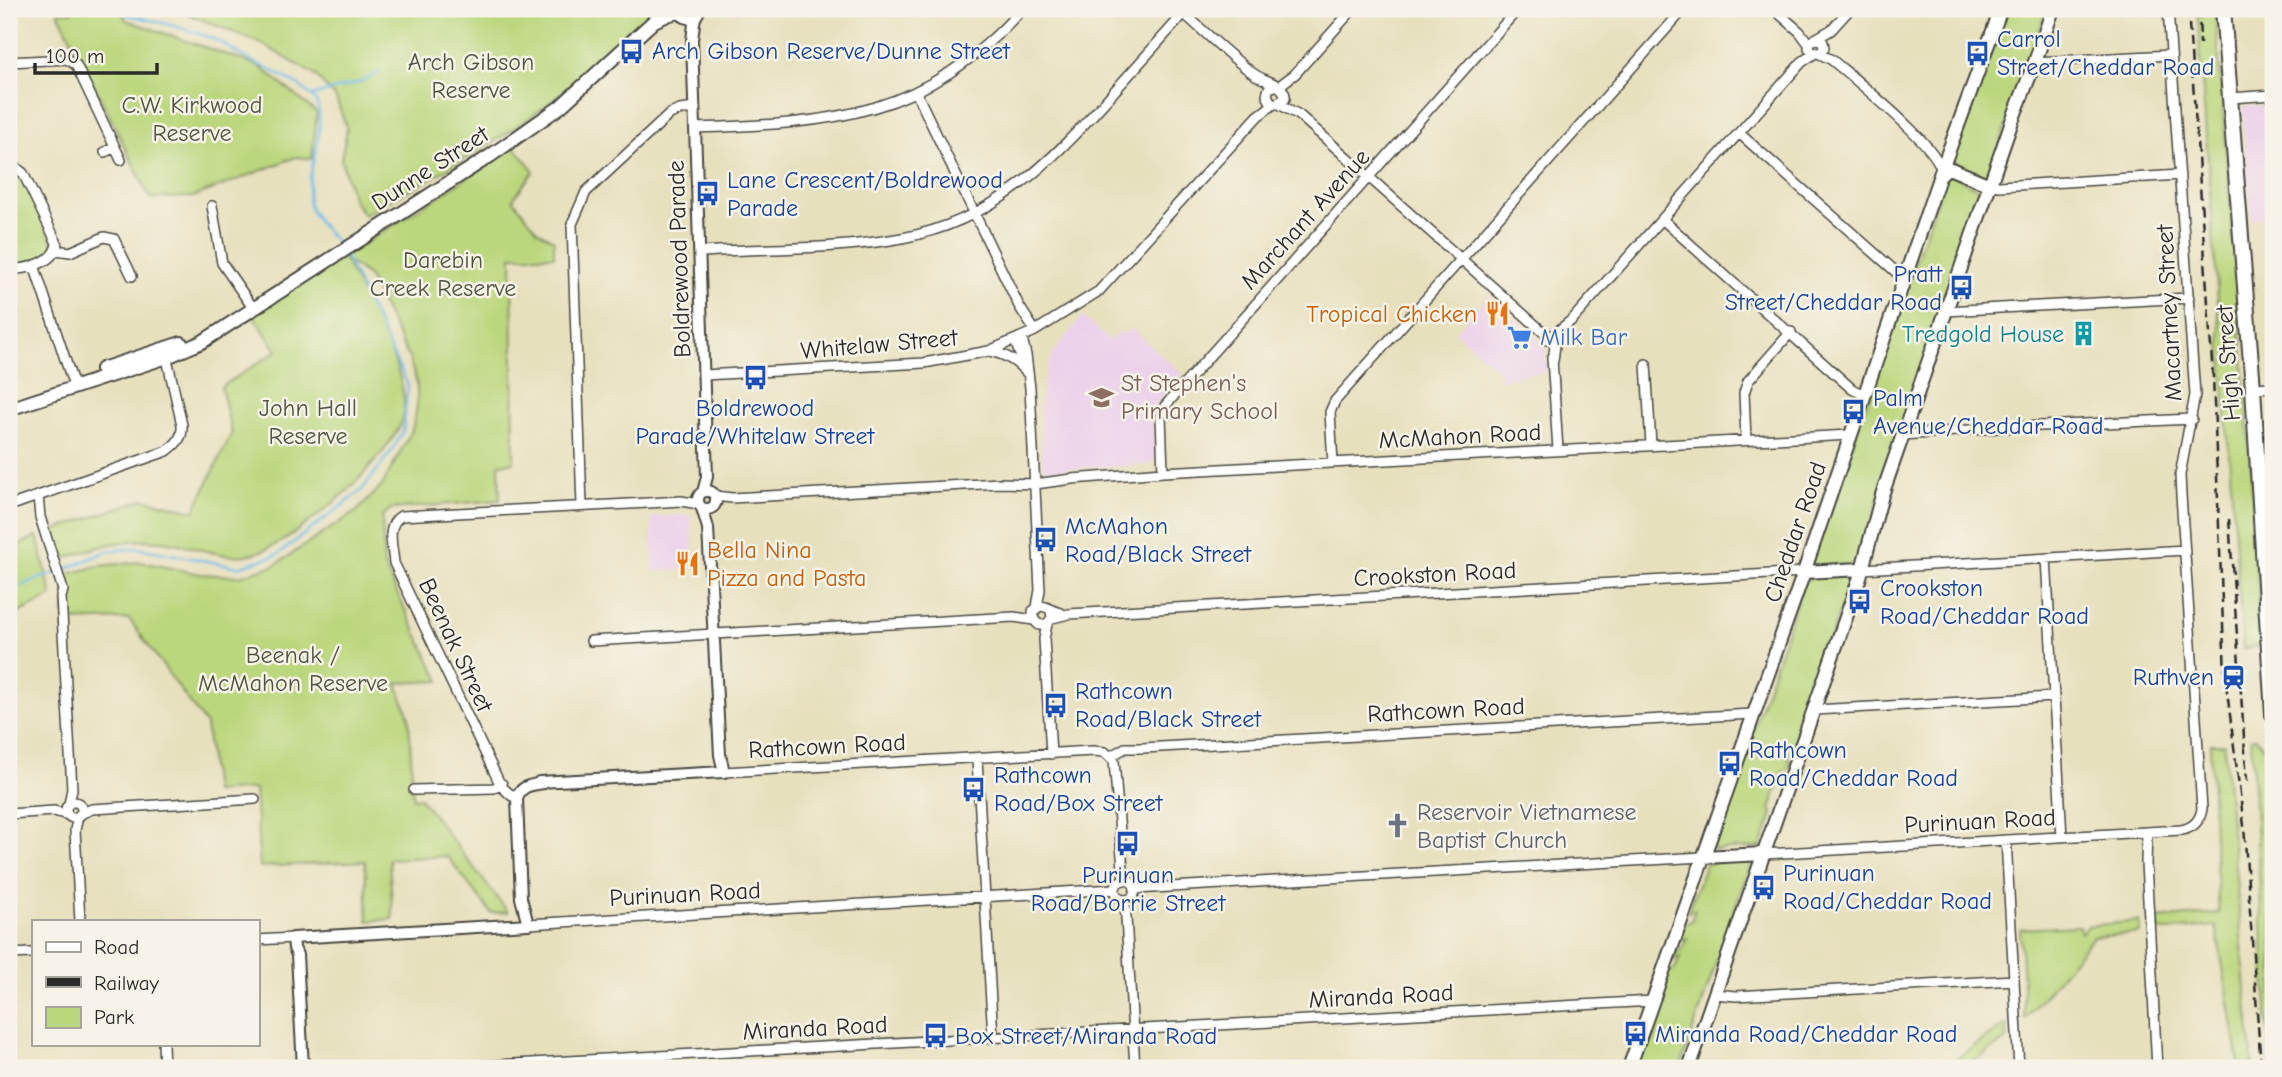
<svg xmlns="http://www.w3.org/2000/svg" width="2282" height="1077" viewBox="0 0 2282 1077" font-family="'Comic Neue',sans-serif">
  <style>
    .built { fill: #ecd1ea }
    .green { fill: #bbd77d; stroke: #738154; stroke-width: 2 }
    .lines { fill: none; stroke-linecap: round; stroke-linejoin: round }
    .stream { stroke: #70b9e8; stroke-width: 2.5 }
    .minor-casing { stroke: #474641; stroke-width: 12 }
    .tertiary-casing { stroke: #474641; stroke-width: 14 }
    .secondary-casing { stroke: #474641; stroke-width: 16 }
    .primary-casing { stroke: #474641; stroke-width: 18 }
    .minor { stroke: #fff; stroke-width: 9 }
    .tertiary { stroke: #fff; stroke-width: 10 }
    .secondary { stroke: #fff; stroke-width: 12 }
    .primary { stroke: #fff; stroke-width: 14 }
    .rail { stroke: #2b2b2b; stroke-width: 2.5; stroke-dasharray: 10 5; stroke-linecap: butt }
    .labels { text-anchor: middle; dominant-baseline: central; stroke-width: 5; stroke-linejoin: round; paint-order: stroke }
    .transit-label { font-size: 24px; fill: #164399; stroke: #f7f3e8; text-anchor: start }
    .park-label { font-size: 24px; fill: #4f5640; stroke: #f7f3e8 }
    .street-label { font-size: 24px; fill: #2b2b2b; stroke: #f7f3e8 }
    .food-label { font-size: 24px; fill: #c56008; stroke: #f7f3e8; text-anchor: end }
    .culture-label { font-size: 24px; fill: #0d838f; stroke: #f7f3e8; text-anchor: end }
    .shop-label { font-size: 24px; fill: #366cbe; stroke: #f7f3e8; text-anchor: start }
    .education-label { font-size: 24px; fill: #785e54; stroke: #f7f3e8; text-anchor: start }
    .worship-label { font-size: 24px; fill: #5b616d; stroke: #f7f3e8; text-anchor: start }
  </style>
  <rect width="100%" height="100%" fill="#f7f3e8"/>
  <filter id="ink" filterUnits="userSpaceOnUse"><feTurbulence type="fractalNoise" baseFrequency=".0143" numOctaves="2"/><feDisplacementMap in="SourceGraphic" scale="14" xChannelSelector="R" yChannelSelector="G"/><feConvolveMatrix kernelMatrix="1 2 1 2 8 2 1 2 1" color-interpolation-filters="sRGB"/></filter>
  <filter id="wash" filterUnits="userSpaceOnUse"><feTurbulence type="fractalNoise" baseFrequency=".00686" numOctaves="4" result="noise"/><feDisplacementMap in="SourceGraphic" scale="28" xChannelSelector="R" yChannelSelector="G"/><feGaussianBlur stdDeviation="1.57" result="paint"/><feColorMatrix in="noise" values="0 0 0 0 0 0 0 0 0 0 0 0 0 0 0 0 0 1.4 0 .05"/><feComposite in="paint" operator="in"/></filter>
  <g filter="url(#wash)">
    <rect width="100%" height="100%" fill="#e7e0bd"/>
    <path class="built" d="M2273 104V217L2251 219 2242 107Z
      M1489 295 1545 346 1547 371 1499 380V370L1455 332Z
      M1082 316 1110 341 1119 331 1123 335 1130 328 1182 373 1153 407 1155 460 1152 464 1047 470 1042 466 1040 407 1045 377 1052 355Z
      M691 515 694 569 653 571 651 517Z"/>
    <path class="green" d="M72 9H121L126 20 259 66 317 113 312 159 296 157 193 197 150 198 58 12H72Z
      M176 9H657C613 48 570 90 522 123 472 158 416 185 364 215L353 199 341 159 347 129 336 98 315 75 262 44Z
      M2004 9H2047L1988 177 1985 179 1960 167 1952 158Z
      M2197 9H2215L2248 420 2261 645 2243 649Z
      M515 147 534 171 513 199 538 231 554 240V256H512L514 462 499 464 500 500 390 509 382 517 384 566 440 681 397 683 409 717 413 798H420L508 912 491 913 447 856 389 859 393 919 368 921 365 861 260 867 255 789 214 792 206 725 129 619 65 621V575L98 566 141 562 200 574 239 576 275 565 357 511 382 486 412 430 417 407V384L409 358 368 276 343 258C364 296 409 370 404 414 400 439 348 492 328 507 304 525 277 551 246 555 223 558 202 549 179 544 137 534 100 545 61 560L52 531 144 499 194 511 232 433 221 387 277 351 253 315Z
      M9 166 21 174 54 244 52 252C39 261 25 266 9 266Z
      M1946 173C1960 176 1970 185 1983 192L1857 564 1813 566 1811 564Z
      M37 536 52 596 9 618V550Z
      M1852 575 1854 577 1853 581 1849 584 1822 662 1825 666 1822 673 1818 674 1804 712 1807 716 1806 719 1802 720 1788 758 1791 762 1789 769 1784 770 1770 809 1773 814 1761 847 1715 850 1713 848 1804 580 1818 576Z
      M2255 737 2267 751 2272 832 2273 1068H2271L2269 1042 2251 738Z
      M2210 744H2224L2253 1068H2240L2216 926 2159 931 2158 919 2219 913 2214 839Z
      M1752 859 1680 1068H1634L1667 973 1675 969 1680 957 1672 960 1674 954 1682 949 1687 938 1678 940 1684 925 1691 921 1695 910 1688 912 1706 864Z
      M2139 921 2140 933 2093 937 2025 1019 2020 929 2079 926 2081 933 2087 926Z
      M2006 1024 2007 1039 1964 1068H1943Z"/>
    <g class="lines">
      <path class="stream" d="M122 9 125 14C156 21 188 28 218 41 226 45 233 51 240 55 258 65 309 85 317 104 327 131 304 176 309 205 311 216 333 239 341 248
        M312 96 360 82 380 72
        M61 571 108 551 138 548 238 567 277 555 361 491 391 452 403 431 408 385 344 254
        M9 590 55 573"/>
    </g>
  </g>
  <g filter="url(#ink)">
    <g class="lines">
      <defs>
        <path id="minor" d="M1179 9C1204 31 1228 55 1254 74 1265 82 1287 84 1285 99L1275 104 1270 101 1267 95 1269 88 1275 86
          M1774 9 1800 32 1809 44
          M1819 39 1823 42 1824 48 1820 53H1815L1809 48 1810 42 1831 30 1850 9
          M1818 53 1832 60C1853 78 1941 148 1941 171
          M9 62 67 59 76 65 121 160
          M2035 62 2171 55
          M1279 86 1295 74 1353 9
          M916 92 1019 306 1035 331
          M2230 98 2273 95
          M1279 104 1299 115 1550 338 1555 345 1553 361
          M696 128C834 123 924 118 1022 9
          M1739 133 1904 279
          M105 152 115 147
          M9 162 23 173 57 243C55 263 26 270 9 269
          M1990 185 1999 186 2180 175
          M212 206 222 263 253 308
          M1662 219 1852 389 1864 395
          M56 250 70 252 104 237 114 239 132 276
          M700 252C767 248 836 250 902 238 994 221 1050 163 1110 96 1136 67 1162 38 1188 9
          M34 265 74 386
          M1945 311 2189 298
          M1022 338 1026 355 1030 388 1040 590 1037 607
          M1547 340 1573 319 1802 62 1815 53
          M1015 341 1024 366
          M989 351C1006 354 1017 362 1028 374
          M1552 358 1558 450
          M1646 364 1651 445
          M704 375 924 363 989 351 1035 331 1099 291 1258 116 1274 104
          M2253 388 2273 387
          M1902 435 1997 428 2192 419
          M1746 440 1744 393 1748 381 1791 332
          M1333 463 1330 412 1335 401 1684 9
          M1163 472 1161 416 1165 406 1518 9
          M38 496 40 517 63 590 61 597 72 789 69 804
          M715 496 732 498 1000 483 1035 484 1072 479 1163 472 1850 435
          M9 506 167 451C177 443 183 438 182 425L168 363 161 354
          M582 506 572 224 586 192 670 114 680 110 695 108
          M2046 558 2062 837
          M1862 569 2185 550
          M1051 611 1052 618 1047 624 1039 625 1034 620 1033 611 1040 606C1048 606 1051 611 1061 613
          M1052 618 1069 614 1804 572
          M1047 624 1044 639 1051 754
          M591 641 1014 617 1034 620
          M1814 710 2054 697
          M1111 756 1125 748H1143L1752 714
          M977 759 993 1037
          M1114 761 1124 880
          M724 772 1093 751 1105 752 1114 761
          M414 790 494 788 502 784
          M518 793 512 796 501 786 394 563C393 548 385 525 401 516L648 503 681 501 699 504
          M66 810a8 8 0 1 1 16 0a8 8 0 1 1-16 0Z
          M9 814 54 811 68 815
          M80 814 92 809 255 799
          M78 816 75 830 80 921
          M2147 832 2146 863 2157 1068
          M2006 840 2019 1068
          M1764 854 2181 830C2193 828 2200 821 2202 809L2181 495 2180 475 2195 395 2168 9
          M1115 890a10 10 0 1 1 20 0a10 10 0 1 1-20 0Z
          M1135 889 1703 857
          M1125 901 1135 1068
          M528 924 1115 889
          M257 940 293 938
          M9 954 33 953
          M1715 994 1736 996 2014 980
          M163 1044 164 1068
          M440 1068 1653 1001"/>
        <path id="tertiary" d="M695 16 692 40 707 477 703 492
          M698 500a9 9 0 1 1 18 0a9 9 0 1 1-18 0Z
          M539 782 724 772 720 755 708 528 702 508
          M303 1068 297 955 294 948 293 938 528 924 521 898 517 799C520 785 532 785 544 783"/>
        <path id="secondary" d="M679 9C682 16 688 19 695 16L699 9
          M1941 174 1946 169H1951L1990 185
          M102 369 181 343
          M9 409 167 357 202 342 490 156 560 107 654 21 670 14 680 12
          M1804 572 1862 569
          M1703 857 1764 854
          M1629 1068 1804 572 1942 169 2001 9
          M1689 1068 1860 577 1882 495 2012 121 2035 62 2053 9"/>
        <path id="primary" d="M2223 9 2253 388 2273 715"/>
      </defs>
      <use href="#minor" class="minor-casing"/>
      <use href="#tertiary" class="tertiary-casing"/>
      <use href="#secondary" class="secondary-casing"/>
      <use href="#primary" class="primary-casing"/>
      <use href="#minor" class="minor"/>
      <use href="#tertiary" class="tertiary"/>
      <use href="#secondary" class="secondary"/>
      <use href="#primary" class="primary"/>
      <path class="rail" d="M2188 9 2213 377 2225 675 2244 826 2261 1068
        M2199 9 2200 44
        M2229 519 2247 781"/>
    </g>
  </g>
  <defs>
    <symbol id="bus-bare" viewBox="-9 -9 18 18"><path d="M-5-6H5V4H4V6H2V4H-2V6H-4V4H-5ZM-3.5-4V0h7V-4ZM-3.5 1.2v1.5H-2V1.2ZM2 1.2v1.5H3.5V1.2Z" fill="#1a4fb4" stroke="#f7f3e8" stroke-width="2.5" paint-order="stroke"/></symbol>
    <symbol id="restaurant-bare" viewBox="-9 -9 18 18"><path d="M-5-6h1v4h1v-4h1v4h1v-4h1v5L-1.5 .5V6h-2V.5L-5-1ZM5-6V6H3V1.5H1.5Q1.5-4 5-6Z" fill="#e8710a" stroke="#f7f3e8" stroke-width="2.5" paint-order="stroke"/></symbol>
    <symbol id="building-bare" viewBox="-9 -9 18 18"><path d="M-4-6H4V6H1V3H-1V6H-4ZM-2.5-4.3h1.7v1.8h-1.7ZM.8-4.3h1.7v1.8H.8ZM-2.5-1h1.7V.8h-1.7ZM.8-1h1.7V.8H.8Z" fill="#0f9aa8" stroke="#f7f3e8" stroke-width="2.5" paint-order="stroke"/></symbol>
    <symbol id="supermarket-bare" viewBox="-9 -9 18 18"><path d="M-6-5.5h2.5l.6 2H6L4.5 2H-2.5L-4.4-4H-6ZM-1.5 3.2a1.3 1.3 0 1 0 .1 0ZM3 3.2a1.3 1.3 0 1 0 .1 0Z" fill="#3f7fe0" stroke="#f7f3e8" stroke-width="2.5" paint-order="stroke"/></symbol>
    <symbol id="school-bare" viewBox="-9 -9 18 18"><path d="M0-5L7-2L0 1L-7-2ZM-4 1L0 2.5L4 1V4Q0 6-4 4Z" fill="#8d6e63" stroke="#f7f3e8" stroke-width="2.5" paint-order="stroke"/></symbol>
    <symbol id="station-bare" viewBox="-9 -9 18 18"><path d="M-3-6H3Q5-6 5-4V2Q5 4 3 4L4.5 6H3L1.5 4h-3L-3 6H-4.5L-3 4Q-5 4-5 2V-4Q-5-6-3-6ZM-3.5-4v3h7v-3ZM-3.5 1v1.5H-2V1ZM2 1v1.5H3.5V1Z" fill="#1a4fb4" stroke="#f7f3e8" stroke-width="2.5" paint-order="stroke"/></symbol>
    <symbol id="church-bare" viewBox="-9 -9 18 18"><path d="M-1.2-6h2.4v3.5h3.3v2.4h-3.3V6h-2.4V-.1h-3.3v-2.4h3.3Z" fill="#6b7280" stroke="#f7f3e8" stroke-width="2.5" paint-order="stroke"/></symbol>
  </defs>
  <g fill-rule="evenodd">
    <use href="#bus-bare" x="614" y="34" width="35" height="35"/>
    <use href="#bus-bare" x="1960" y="36" width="35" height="35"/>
    <use href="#bus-bare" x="690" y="176" width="35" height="35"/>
    <use href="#bus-bare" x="1944" y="270" width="35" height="35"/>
    <use href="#restaurant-bare" x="1480" y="296" width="35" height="35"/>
    <use href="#building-bare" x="2066" y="316" width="35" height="35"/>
    <use href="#supermarket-bare" x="1502" y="320" width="35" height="35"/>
    <use href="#bus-bare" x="738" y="360" width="35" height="35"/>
    <use href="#school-bare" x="1084" y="380" width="35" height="35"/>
    <use href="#bus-bare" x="1836" y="394" width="35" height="35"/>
    <use href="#bus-bare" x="1028" y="522" width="35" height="35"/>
    <use href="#restaurant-bare" x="670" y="546" width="35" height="35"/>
    <use href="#bus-bare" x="1842" y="584" width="35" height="35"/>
    <use href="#station-bare" x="2216" y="660" width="35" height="35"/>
    <use href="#bus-bare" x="1038" y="688" width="35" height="35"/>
    <use href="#bus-bare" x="1712" y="746" width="35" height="35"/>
    <use href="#bus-bare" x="956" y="772" width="35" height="35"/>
    <use href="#church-bare" x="1380" y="808" width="35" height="35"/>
    <use href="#bus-bare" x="1110" y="826" width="35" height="35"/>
    <use href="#bus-bare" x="1746" y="870" width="35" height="35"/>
    <use href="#bus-bare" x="1618" y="1016" width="35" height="35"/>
    <use href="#bus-bare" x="918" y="1018" width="35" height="35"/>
  </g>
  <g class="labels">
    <g class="transit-label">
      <text x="1997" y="39">Carrol<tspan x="1997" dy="28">Street/Cheddar Road</tspan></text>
      <text x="652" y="51">Arch Gibson Reserve/Dunne Street</text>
      <text x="727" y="180">Lane Crescent/Boldrewood<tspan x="727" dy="28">Parade</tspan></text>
      <text x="1942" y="274" text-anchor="end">Pratt<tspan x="1942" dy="28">Street/Cheddar Road</tspan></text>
      <text x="1873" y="398">Palm<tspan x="1873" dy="28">Avenue/Cheddar Road</tspan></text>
      <text x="755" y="408" text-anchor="middle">Boldrewood<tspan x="755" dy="28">Parade/Whitelaw Street</tspan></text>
      <text x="1065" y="526">McMahon<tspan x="1065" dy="28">Road/Black Street</tspan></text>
      <text x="1880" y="588">Crookston<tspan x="1880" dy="28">Road/Cheddar Road</tspan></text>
      <text x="2214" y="677" text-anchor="end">Ruthven</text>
      <text x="1075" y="691">Rathcown<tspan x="1075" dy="28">Road/Black Street</tspan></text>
      <text x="1749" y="750">Rathcown<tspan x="1749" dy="28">Road/Cheddar Road</tspan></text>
      <text x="994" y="775">Rathcown<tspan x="994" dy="28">Road/Box Street</tspan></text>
      <text x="1783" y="873">Purinuan<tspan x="1783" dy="28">Road/Cheddar Road</tspan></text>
      <text x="1128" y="875" text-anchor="middle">Purinuan<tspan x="1128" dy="28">Road/Borrie Street</tspan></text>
      <text x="1655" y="1034">Miranda Road/Cheddar Road</text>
      <text x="955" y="1036">Box Street/Miranda Road</text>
    </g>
    <g class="park-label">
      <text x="471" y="62">Arch Gibson<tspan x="471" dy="28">Reserve</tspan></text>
      <text x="192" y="105">C.W. Kirkwood<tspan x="192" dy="28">Reserve</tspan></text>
      <text x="443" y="260">Darebin<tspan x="443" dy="28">Creek Reserve</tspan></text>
      <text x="308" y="408">John Hall<tspan x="308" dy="28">Reserve</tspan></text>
      <text x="293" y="655">Beenak /<tspan x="293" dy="28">McMahon Reserve</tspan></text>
    </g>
    <g class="street-label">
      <text transform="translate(430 168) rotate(-33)">Dunne Street</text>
      <text transform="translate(1305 219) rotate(-48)">Marchant Avenue</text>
      <text transform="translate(679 259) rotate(-92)">Boldrewood Parade</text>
      <text transform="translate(2169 313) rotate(-93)">Macartney Street</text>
      <text transform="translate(879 344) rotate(-5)">Whitelaw Street</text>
      <text transform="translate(2228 363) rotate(-94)">High Street</text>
      <text transform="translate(1460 436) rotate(-3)">McMahon Road</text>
      <text transform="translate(1795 532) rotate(-71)">Cheddar Road</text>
      <text transform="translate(1435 574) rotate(-3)">Crookston Road</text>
      <text transform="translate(456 645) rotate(65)">Beenak Street</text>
      <text transform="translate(1446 710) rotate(-3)">Rathcown Road</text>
      <text transform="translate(827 746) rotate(-3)">Rathcown Road</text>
      <text transform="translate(1980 821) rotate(-3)">Purinuan Road</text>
      <text transform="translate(685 894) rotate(-3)">Purinuan Road</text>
      <text transform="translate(1381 996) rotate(-3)">Miranda Road</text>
      <text transform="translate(815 1028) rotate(-3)">Miranda Road</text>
    </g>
    <g class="food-label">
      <text x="1477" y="314">Tropical Chicken</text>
      <text x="707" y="550" text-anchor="start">Bella Nina<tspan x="707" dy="28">Pizza and Pasta</tspan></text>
    </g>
    <g class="culture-label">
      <text x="2064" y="334">Tredgold House</text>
    </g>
    <g class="shop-label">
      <text x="1540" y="337">Milk Bar</text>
    </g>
    <g class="education-label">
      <text x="1121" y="383">St Stephen's<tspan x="1121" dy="28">Primary School</tspan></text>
    </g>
    <g class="worship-label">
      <text x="1417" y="812">Reservoir Vietnamese<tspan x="1417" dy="28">Baptist Church</tspan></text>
    </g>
  </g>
  <rect width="2282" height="1077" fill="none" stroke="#f7f3e8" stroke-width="35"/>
  <rect x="32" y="920" width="228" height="126" fill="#f7f3e8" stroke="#a5a39c" stroke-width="2"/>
  <rect x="46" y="942" width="35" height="10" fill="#ffffff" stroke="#a5a39c" stroke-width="2"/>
  <text x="94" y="954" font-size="21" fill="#2b2b2b">Road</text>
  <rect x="46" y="977" width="35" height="10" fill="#2b2b2b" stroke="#a5a39c" stroke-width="2"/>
  <text x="94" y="990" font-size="21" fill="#2b2b2b">Railway</text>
  <rect x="46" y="1007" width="35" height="21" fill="#bbd77d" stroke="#a5a39c" stroke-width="2"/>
  <text x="94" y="1024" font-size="21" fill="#2b2b2b">Park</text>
  <path d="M35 63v10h122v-10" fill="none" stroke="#2b2b2b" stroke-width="3.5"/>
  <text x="46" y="63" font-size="21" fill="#2b2b2b" stroke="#f7f3e8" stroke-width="5" paint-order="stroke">100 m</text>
</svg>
